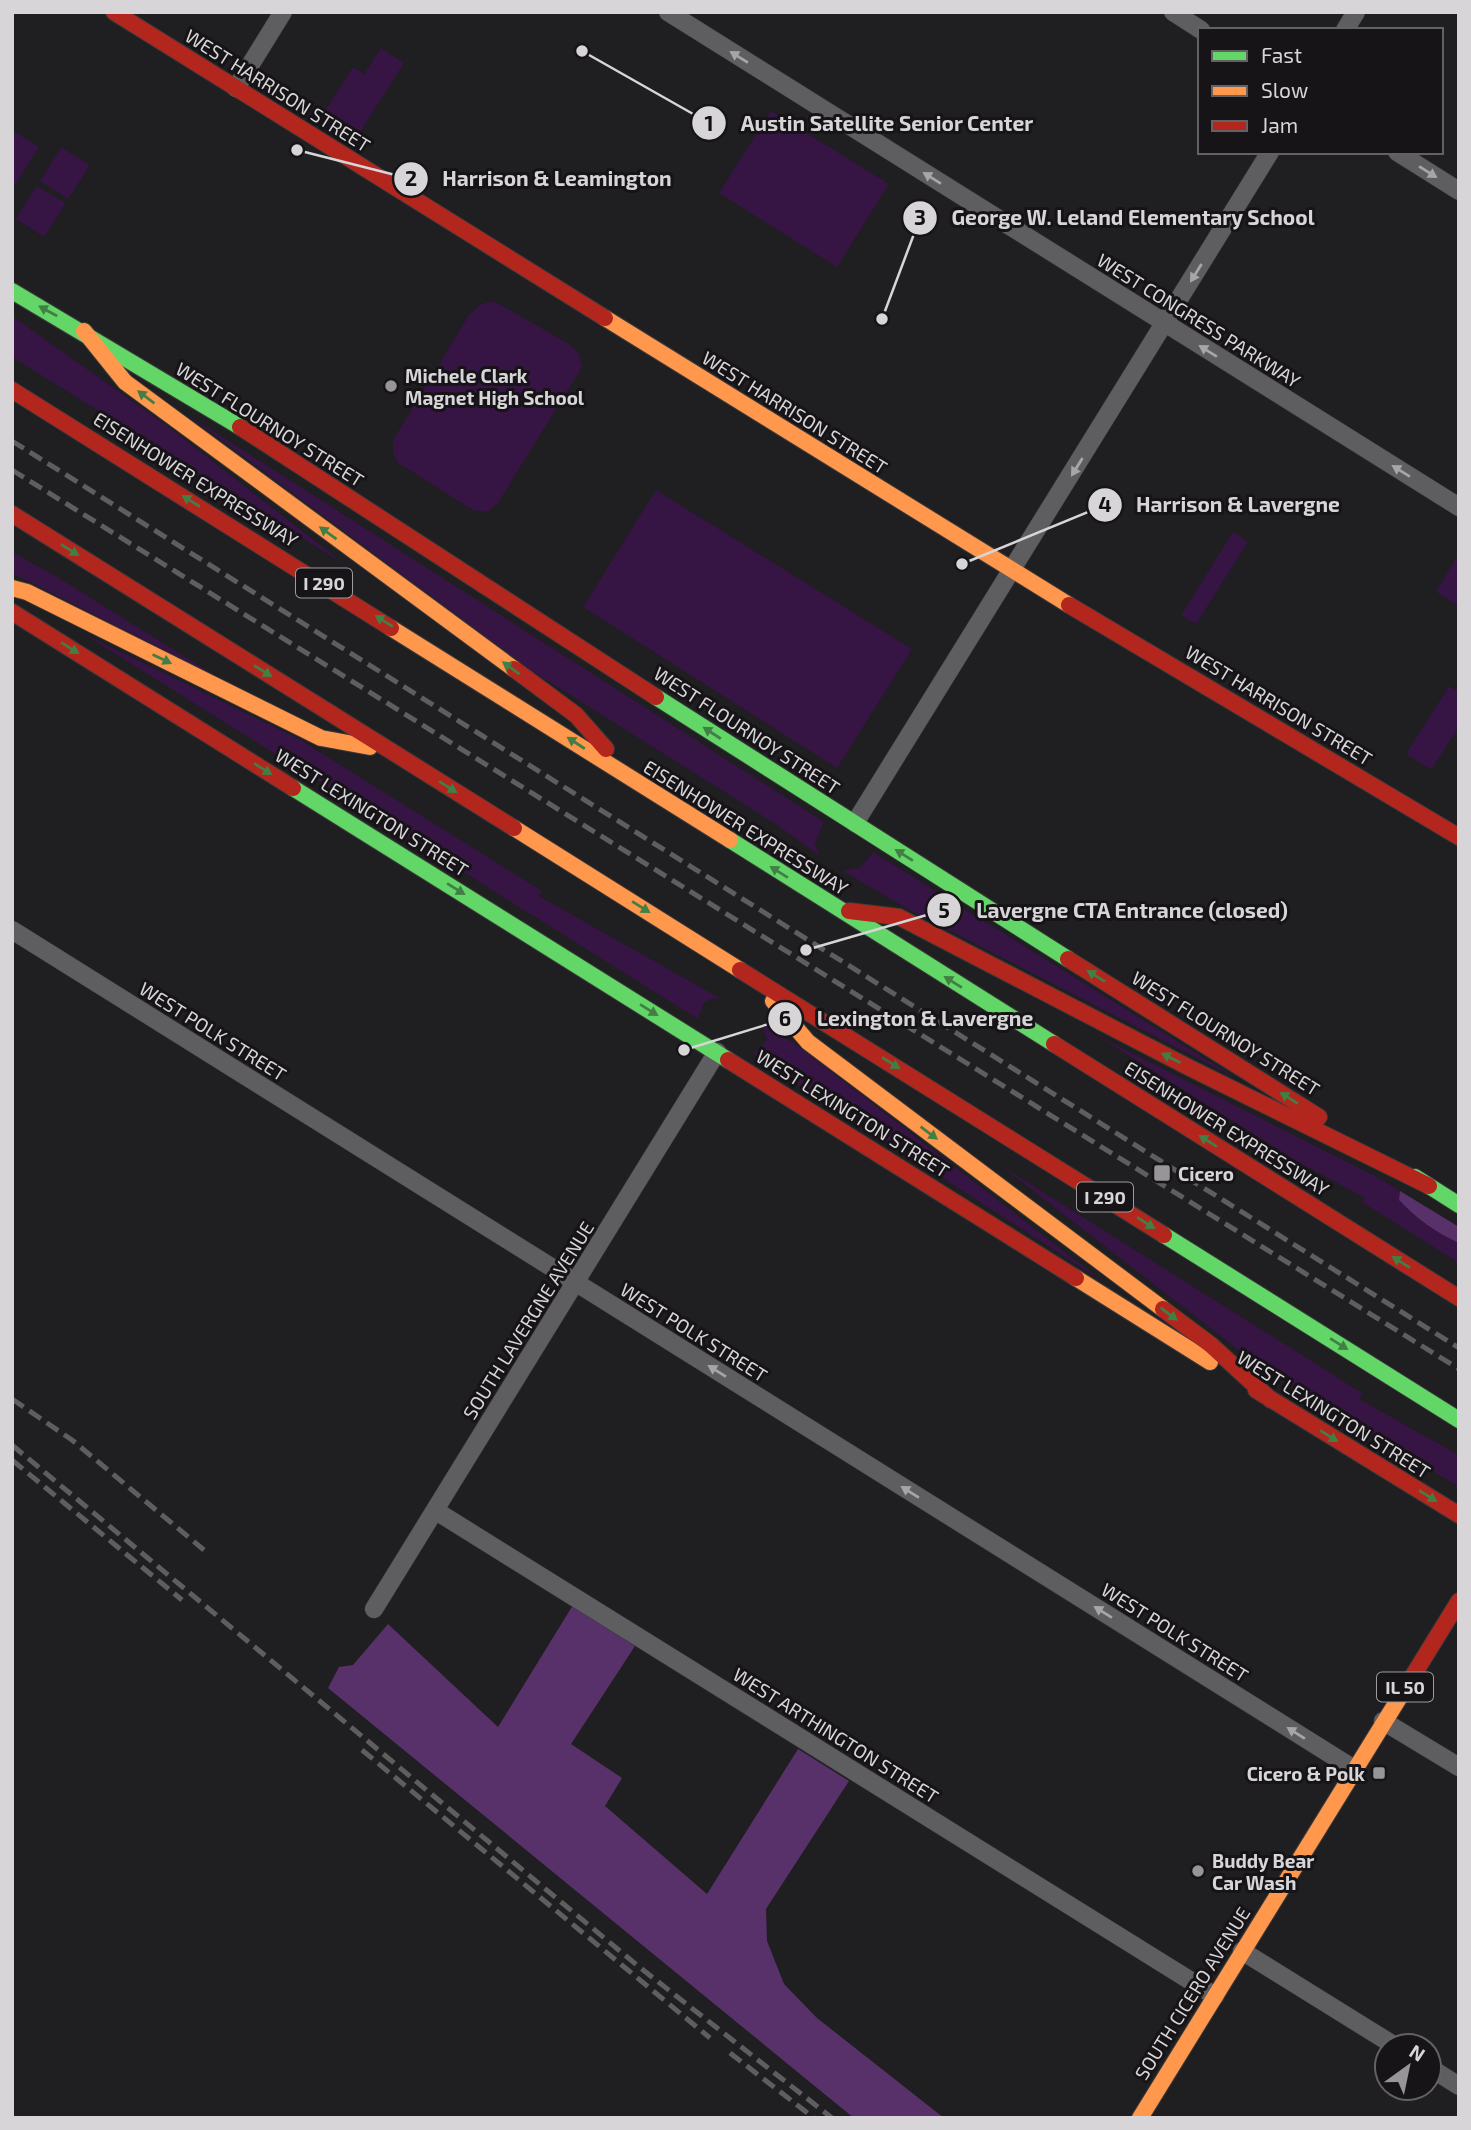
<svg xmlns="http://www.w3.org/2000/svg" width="1471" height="2130" viewBox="0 0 1471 2130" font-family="'Exo 2',sans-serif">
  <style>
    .green { fill: #361444 }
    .forest { fill: #58316a }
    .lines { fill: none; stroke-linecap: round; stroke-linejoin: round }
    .street-casing { stroke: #3a393b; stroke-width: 19 }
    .fast-casing { stroke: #3a393b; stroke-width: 18 }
    .slow-casing { stroke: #3a393b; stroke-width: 18 }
    .jam-casing { stroke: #3a393b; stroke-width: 18 }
    .street { stroke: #5e5d5f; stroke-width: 18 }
    .fast { stroke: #63d668; stroke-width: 16 }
    .slow { stroke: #ff974d; stroke-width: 16 }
    .jam { stroke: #b3261e; stroke-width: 16 }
    .rail { stroke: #5f5e5f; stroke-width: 5; stroke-dasharray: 14 7; stroke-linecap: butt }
    .oneway { fill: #a7a5a8 }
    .oneway2 { fill: #417f44 }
    .poi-dot { fill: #979598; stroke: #171418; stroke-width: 2.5 }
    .labels { text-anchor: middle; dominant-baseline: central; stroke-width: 6; stroke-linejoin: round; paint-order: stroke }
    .shield { fill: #171418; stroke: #9d9b9e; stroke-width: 2 }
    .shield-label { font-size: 18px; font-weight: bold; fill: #d7d5d8 }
    .street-label { font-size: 19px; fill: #d7d5d8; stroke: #171418 }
    .poi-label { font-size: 19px; font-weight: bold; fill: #d7d5d8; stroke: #171418; text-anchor: start }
    .leader { fill: none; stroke: #d7d5d8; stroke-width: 2.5 }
    .callout-dot { fill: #d7d5d8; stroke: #171418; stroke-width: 2.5 }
    .mark-label { font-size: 21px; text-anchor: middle; font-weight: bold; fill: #111 }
    .callout-label { font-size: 21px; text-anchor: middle; font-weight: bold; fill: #d7d5d8; stroke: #171418; stroke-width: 6; stroke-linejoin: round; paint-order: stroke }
  </style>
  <rect width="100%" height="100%" fill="#1f1e20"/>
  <path class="green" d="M381 48 404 63 360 132 325 111 353 67 364 74Z
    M771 111 889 184 837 267 719 193Z
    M15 132 39 147 12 190V137Z
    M61 147 90 165 68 199 40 181Z
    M37 186 66 203 44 237 16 219Z
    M494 301 569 344 578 353 582 367 498 503 487 512 473 510 398 463 393 453V440L469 315 481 304Z
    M12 316 170 428 347 566 12 357Z
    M185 413 824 822 815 844 820 856 774 823 532 671Z
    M656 490 912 649 837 768 583 607Z
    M1233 532 1248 542 1196 624 1181 615Z
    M12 552 57 577 216 676 12 573Z
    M1459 553V606L1436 592Z
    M82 633 299 739 542 891 539 896 723 1000 716 998 704 1002 698 1019Z
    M1449 686 1459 692V727L1431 770 1406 754Z
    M873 852 1238 1079 906 908 843 871 861 867Z
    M762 1024 794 1043 1105 1283 756 1057 753 1054 767 1040Z
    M1096 1035 1377 1177 1459 1227V1263L1362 1202 1365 1198 1293 1159Z
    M1000 1165 1362 1393 1359 1399 1459 1455V1487L1254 1362Z"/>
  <path class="forest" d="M1400 1191 1459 1227V1243C1435 1232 1417 1219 1399 1200Z
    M573 1605 635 1646 571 1744 622 1778 605 1806 707 1894 798 1749 849 1781 766 1909 767 1941 784 1984 817 2018 944 2118H854L844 2110 328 1688 339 1667 353 1665 388 1624 498 1727Z"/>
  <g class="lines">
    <defs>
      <path id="street" d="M668 12 1459 507
        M1173 12 1201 30
        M1345 30 1356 12
        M236 88 283 12
        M1397 152 1459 191
        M855 823 1270 152
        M12 930 1354 1769
        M436 1511 1215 1996
        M374 1609 717 1052
        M1383 1721 1459 1767
        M1242 1951 1395 2046
        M1429 2067 1459 2086"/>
      <path id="fast" d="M12 291 240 427
        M656 697 1068 959
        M293 788 728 1060
        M730 840 1054 1044
        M1415 1177 1459 1205
        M1164 1235 1459 1420"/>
      <path id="slow" d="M605 318 1069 605
        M84 331 125 382 514 669
        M12 588 27 592 321 738 370 747
        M391 628 730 840
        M514 828 740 970
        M773 1001 808 1042 1163 1309
        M1076 1278 1210 1362
        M1140 2118 1406 1687"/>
      <path id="jam" d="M114 12 605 318
        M12 390 391 628
        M240 427 656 697
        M12 514 514 828
        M1069 605 1459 837
        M12 612 293 788
        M514 669 576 715 606 749
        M849 911 899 917 1188 1067 1429 1186
        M1068 959 1319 1117
        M740 970 1164 1235
        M1054 1044 1459 1298
        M728 1060 1076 1278
        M1163 1309 1211 1345 1271 1400
        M1256 1390 1459 1515
        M1406 1687 1459 1601"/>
    </defs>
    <use href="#street" class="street-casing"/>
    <use href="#fast" class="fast-casing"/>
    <use href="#slow" class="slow-casing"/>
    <use href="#jam" class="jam-casing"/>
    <use href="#street" class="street"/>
    <use href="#fast" class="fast"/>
    <use href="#slow" class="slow"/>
    <use href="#jam" class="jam"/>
    <path class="rail" d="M12 441 1459 1348
      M12 470 1459 1369
      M12 1399 72 1440 204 1550
      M12 1445 638 1966 832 2118
      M12 1460 182 1600
      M362 1750 710 2038
      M730 2053 814 2118"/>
  </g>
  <defs><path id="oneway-solid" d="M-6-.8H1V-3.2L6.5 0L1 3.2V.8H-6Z" transform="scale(1.75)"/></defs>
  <g class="oneway">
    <use href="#oneway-solid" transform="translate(739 57) rotate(-148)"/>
    <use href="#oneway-solid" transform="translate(1428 172) rotate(32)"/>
    <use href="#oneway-solid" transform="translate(932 178) rotate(-148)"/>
    <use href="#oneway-solid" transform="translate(1196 273) rotate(122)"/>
    <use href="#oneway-solid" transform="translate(1208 351) rotate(-148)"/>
    <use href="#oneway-solid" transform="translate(1077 467) rotate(122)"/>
    <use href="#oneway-solid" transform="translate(1401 471) rotate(-148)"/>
    <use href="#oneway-solid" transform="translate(717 1371) rotate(-148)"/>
    <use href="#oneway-solid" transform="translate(910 1492) rotate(-148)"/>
    <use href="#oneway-solid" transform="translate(1103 1612) rotate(-148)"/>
    <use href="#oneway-solid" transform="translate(1296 1733) rotate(-148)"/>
  </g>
  <g class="oneway2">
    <use href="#oneway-solid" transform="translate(48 311) rotate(-151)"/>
    <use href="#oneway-solid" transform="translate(146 397) rotate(-143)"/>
    <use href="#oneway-solid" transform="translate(191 501) rotate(-148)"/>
    <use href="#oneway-solid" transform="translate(328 533) rotate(-144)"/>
    <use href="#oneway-solid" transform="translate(70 550) rotate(32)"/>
    <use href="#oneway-solid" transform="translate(384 621) rotate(-148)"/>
    <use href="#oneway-solid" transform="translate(70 648) rotate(32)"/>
    <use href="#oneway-solid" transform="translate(162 659) rotate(26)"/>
    <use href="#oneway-solid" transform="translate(511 668) rotate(-144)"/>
    <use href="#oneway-solid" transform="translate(263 671) rotate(32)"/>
    <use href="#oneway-solid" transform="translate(712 733) rotate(-147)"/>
    <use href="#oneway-solid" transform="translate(576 743) rotate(-147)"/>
    <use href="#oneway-solid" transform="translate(263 769) rotate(32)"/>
    <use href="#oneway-solid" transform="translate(448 787) rotate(32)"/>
    <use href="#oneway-solid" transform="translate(904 855) rotate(-148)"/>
    <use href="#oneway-solid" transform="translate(779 872) rotate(-148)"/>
    <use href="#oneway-solid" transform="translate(456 889) rotate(32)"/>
    <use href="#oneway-solid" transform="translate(641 907) rotate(32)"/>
    <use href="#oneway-solid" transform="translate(1096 976) rotate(-148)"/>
    <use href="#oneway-solid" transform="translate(953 982) rotate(-148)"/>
    <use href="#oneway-solid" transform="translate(649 1010) rotate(32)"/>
    <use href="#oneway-solid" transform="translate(1171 1058) rotate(-153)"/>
    <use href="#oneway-solid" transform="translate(891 1063) rotate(32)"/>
    <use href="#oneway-solid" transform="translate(1289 1098) rotate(-148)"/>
    <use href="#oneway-solid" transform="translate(929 1133) rotate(37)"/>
    <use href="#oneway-solid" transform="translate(1208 1141) rotate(-148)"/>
    <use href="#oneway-solid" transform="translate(1146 1223) rotate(32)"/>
    <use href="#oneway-solid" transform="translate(1401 1262) rotate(-148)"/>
    <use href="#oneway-solid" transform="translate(1169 1314) rotate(37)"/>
    <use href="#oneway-solid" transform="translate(1339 1344) rotate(32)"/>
    <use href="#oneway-solid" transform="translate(1329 1436) rotate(32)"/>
    <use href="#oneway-solid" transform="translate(1428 1496) rotate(32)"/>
  </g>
  <g class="poi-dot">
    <circle cx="391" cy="386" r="7"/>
    <rect x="1153" y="1164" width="18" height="18" rx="3.5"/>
    <rect x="1372" y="1766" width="14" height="14" rx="3.5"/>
    <circle cx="1198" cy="1871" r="7"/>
  </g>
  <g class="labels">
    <g class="shield">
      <rect x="296" y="568.5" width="56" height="29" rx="5"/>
      <rect x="1077" y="1182.5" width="56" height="29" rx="5"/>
      <rect x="1377" y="1672.5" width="56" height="29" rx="5"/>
    </g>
    <g class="shield-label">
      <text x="324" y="583">I 290</text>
      <text x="1105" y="1197">I 290</text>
      <text x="1405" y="1687">IL 50</text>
    </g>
    <g class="street-label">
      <text transform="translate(278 90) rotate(32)">WEST HARRISON STREET</text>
      <text transform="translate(1199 320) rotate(32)">WEST CONGRESS PARKWAY</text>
      <text transform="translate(795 412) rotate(32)">WEST HARRISON STREET</text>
      <text transform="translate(270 424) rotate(32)">WEST FLOURNOY STREET</text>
      <text transform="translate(196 479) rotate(32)">EISENHOWER EXPRESSWAY</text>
      <text transform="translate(1279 705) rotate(31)">WEST HARRISON STREET</text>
      <text transform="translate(747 730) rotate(33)">WEST FLOURNOY STREET</text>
      <text transform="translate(372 812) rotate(32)">WEST LEXINGTON STREET</text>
      <text transform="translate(746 827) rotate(32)">EISENHOWER EXPRESSWAY</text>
      <text transform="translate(213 1031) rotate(32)">WEST POLK STREET</text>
      <text transform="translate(1226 1033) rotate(32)">WEST FLOURNOY STREET</text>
      <text transform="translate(853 1113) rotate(32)">WEST LEXINGTON STREET</text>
      <text transform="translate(1227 1128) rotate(32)">EISENHOWER EXPRESSWAY</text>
      <text transform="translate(528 1320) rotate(-58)">SOUTH LAVERGNE AVENUE</text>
      <text transform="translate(694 1332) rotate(32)">WEST POLK STREET</text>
      <text transform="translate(1334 1414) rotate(32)">WEST LEXINGTON STREET</text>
      <text transform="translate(1175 1632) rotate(32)">WEST POLK STREET</text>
      <text transform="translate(836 1735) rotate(32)">WEST ARTHINGTON STREET</text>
      <text transform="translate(1192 1993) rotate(-58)">SOUTH CICERO AVENUE</text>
    </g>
    <g class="poi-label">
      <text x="405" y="375">Michele Clark<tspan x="405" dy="22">Magnet High School</tspan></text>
      <text x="1178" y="1173">Cicero</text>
      <text x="1365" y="1773" text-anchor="end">Cicero &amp; Polk</text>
      <text x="1212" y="1860">Buddy Bear<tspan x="1212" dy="22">Car Wash</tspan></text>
    </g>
  </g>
  <path class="leader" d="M582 51L709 123M297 150L411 179M882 319L920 218M962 564L1105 505M806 950L944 910M684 1050L785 1019"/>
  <g class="callout-dot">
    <circle cx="582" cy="51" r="7"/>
    <circle cx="297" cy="150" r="7"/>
    <circle cx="882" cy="319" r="7"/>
    <circle cx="962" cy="564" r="7"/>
    <circle cx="806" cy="950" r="7"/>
    <circle cx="684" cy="1050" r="7"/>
    <circle cx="709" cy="123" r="18"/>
    <circle cx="411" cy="179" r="18"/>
    <circle cx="920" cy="218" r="18"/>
    <circle cx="1105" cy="505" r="18"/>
    <circle cx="944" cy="910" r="18"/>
    <circle cx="785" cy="1019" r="18"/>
  </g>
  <g class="mark-label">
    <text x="709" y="131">1</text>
    <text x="411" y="186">2</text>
    <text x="920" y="225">3</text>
    <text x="1105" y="512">4</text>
    <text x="944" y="918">5</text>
    <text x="785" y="1026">6</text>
  </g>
  <g class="callout-label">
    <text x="887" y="131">Austin Satellite Senior Center</text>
    <text x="557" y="186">Harrison &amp; Leamington</text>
    <text x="1133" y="225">George W. Leland Elementary School</text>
    <text x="1238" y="512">Harrison &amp; Lavergne</text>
    <text x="1132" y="918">Lavergne CTA Entrance (closed)</text>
    <text x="925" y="1026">Lexington &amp; Lavergne</text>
  </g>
  <rect width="1471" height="2130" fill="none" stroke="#d7d5d8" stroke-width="28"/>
  <rect x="1198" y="28" width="245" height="126" fill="#171418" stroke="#646165" stroke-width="2"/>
  <rect x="1212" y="51" width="35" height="10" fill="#63d668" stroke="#646165" stroke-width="2"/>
  <text x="1261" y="63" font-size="21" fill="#d7d5d8">Fast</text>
  <rect x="1212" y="86" width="35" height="10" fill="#ff974d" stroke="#646165" stroke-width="2"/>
  <text x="1261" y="98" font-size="21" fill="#d7d5d8">Slow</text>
  <rect x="1212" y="121" width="35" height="10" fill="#b3261e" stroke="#646165" stroke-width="2"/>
  <text x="1261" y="133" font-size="21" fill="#d7d5d8">Jam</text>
  <g transform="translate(1408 2067) rotate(33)"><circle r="33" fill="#171418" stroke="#646165" stroke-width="2"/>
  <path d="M0-5L12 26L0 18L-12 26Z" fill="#979598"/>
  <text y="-10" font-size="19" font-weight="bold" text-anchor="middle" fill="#d7d5d8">N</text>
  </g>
</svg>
